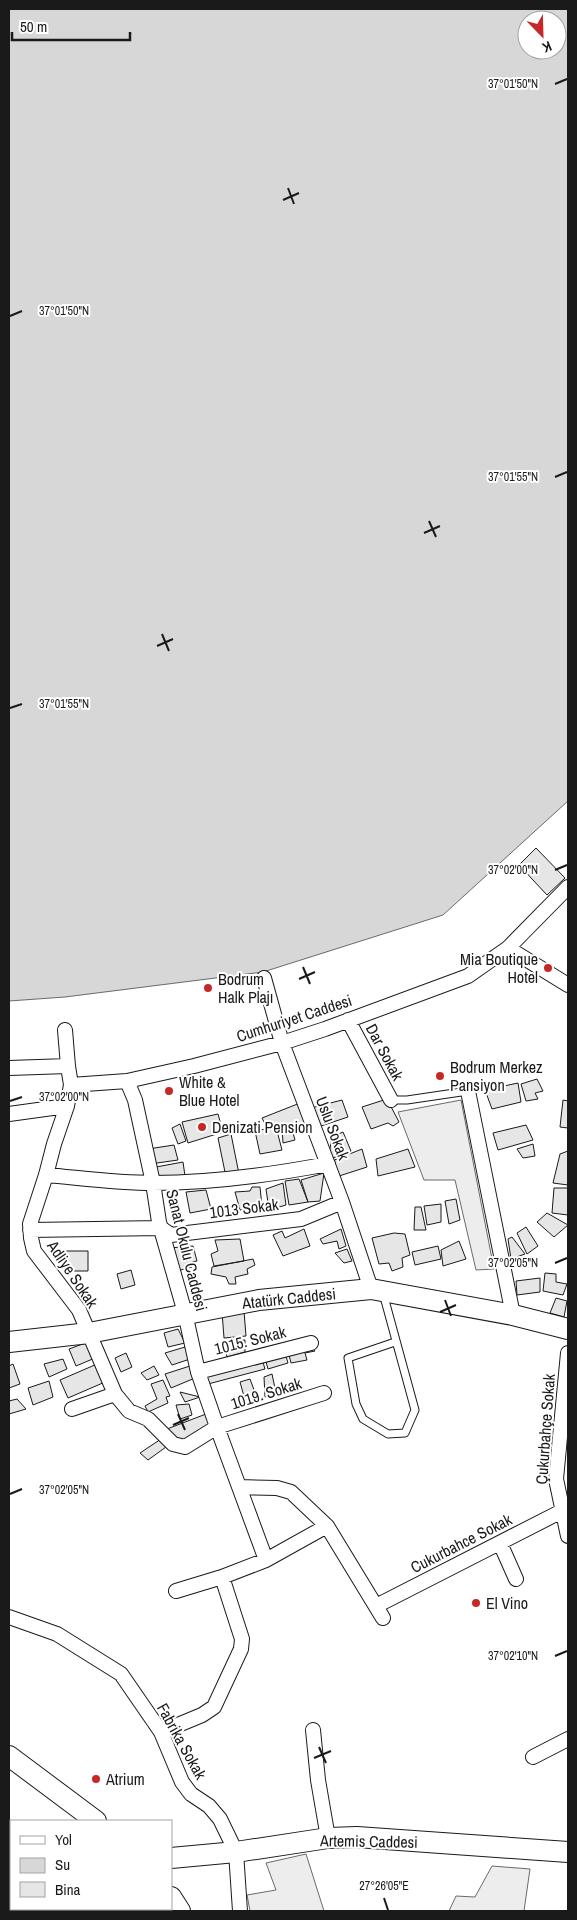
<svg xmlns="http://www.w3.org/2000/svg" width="577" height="1920" viewBox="0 0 577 1920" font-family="'Archivo Narrow',sans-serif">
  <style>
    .built { fill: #ededed; stroke: #6a6a6a }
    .water { fill: #d7d7d7; stroke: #6a6a6a; fill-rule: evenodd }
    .building { fill: #e6e6e6; stroke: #1a1a1a }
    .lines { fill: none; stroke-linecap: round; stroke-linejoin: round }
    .lane-casing { stroke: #1a1a1a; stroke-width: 9 }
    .street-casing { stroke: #1a1a1a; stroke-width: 16 }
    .secondary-casing { stroke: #1a1a1a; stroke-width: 22 }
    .lane { stroke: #fff; stroke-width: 7 }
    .street { stroke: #fff; stroke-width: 14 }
    .secondary { stroke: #fff; stroke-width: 20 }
    .ticks { fill: none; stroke: #1a1a1a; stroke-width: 2 }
    .poi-dot { fill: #c62828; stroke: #fff; stroke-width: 2 }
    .labels { text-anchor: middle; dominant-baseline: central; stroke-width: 4; stroke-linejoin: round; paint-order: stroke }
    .poi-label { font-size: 16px; fill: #1a1a1a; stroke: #fff; text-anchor: start }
    .street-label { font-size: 16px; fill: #1a1a1a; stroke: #fff }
    .ticks-label { font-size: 12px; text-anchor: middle; fill: #1a1a1a; stroke: #fff; stroke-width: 4; stroke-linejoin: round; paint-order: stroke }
  </style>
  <rect width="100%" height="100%" fill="#fff"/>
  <path class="built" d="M461 1100 494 1269 476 1270 455 1180H424L398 1112Z
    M306 1854 324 1911H250L247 1895 276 1890 266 1863Z
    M492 1866 530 1869 524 1911H449L456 1896 475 1897Z"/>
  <path class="water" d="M9 9H568V801L443 915 263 972 65 997 9 1001ZM527 20H557V50H527Z"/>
  <path class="building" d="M536 848 565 878 547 895 519 865Z
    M537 1079 543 1091 535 1093 538 1099 526 1101 521 1084Z
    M518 1083 521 1102 492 1109 485 1090Z
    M387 1099 399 1122 393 1126 388 1123 371 1129 362 1107Z
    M342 1100 348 1117 318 1127 311 1108Z
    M563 1100 568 1101V1128L560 1127Z
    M300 1103 308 1127 293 1133 295 1140 283 1143 282 1127 266 1126 262 1118Z
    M218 1114 223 1132 188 1143 182 1122Z
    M180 1124 186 1141 178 1144 172 1128Z
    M526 1125 533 1140 498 1150 493 1133Z
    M276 1127 282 1150 260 1154 255 1131Z
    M343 1132 351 1151 333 1158 329 1154 332 1137Z
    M231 1134 239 1174 226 1177 218 1138Z
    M533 1144 535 1156 523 1158 517 1149Z
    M174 1145 178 1160 150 1164 148 1149Z
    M362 1149 367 1167 336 1177 332 1161Z
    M408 1149 415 1167 378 1176 376 1159Z
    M568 1151V1185L553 1183 560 1154Z
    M183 1162 185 1176 158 1181 156 1167Z
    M324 1173 320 1201 308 1202 301 1180Z
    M299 1179 308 1202 289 1205 285 1181Z
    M283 1183 286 1205 269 1210 266 1189Z
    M252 1187H260L262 1207 240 1210 235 1192 250 1191Z
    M554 1188H568V1215L552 1213Z
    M206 1190 211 1209 190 1213 186 1192Z
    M456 1199 460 1220 449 1224 445 1201Z
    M441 1204V1222L427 1225 424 1206Z
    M415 1207H421L426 1230H414Z
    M547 1213 568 1225 554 1237 537 1222Z
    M526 1227 538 1246 527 1254 517 1233Z
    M304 1229 310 1246 283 1256 273 1235 282 1231 285 1238Z
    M341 1229 346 1246 339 1249 337 1241 323 1244 320 1239Z
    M394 1233 405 1234 410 1255 402 1258 403 1267 392 1271 389 1263 379 1264 372 1238Z
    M512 1237 525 1254 511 1259 508 1239Z
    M240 1239 244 1261 214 1266 211 1254 218 1251 215 1240Z
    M459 1241 466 1259 443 1266 441 1250Z
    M193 1246 197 1261 192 1262V1267L177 1271 169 1248Z
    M438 1246 441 1259 415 1265 412 1252Z
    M347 1249 352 1261 344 1263 335 1253Z
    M66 1251H88V1271H65Z
    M253 1259 255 1265 247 1269 248 1274 235 1277 236 1284H229L226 1277 211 1274 212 1267Z
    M131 1270 135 1285 121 1289 117 1274Z
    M545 1273 556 1274V1282L567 1284 563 1295 543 1291Z
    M540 1278V1292L517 1295 516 1281Z
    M556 1298 567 1301 564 1317 550 1313Z
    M244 1311 246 1336 224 1338 222 1312Z
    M178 1329 185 1343 168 1347 164 1333Z
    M245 1340V1352L227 1357 223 1341Z
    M88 1342 95 1358 76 1366 69 1349Z
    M312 1346 315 1351 305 1353 307 1360 291 1363 288 1351Z
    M185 1347 190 1359 172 1365 165 1353Z
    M126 1353 132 1367 121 1372 115 1358Z
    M285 1353 288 1363 268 1369 265 1358Z
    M63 1359 67 1369 49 1377 44 1364Z
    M262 1359 265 1369 208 1384 203 1373Z
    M13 1364 20 1384 9 1388V1366Z
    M97 1364 105 1382 68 1398 60 1380Z
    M154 1366 159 1375 147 1380 141 1373Z
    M190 1366 195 1378 171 1388 165 1374Z
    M272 1374 276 1393 265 1397 264 1377Z
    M250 1379 257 1398 245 1400 240 1382Z
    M163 1380 170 1396 166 1397 168 1403 148 1412 145 1406 157 1399 151 1384Z
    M49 1381 53 1397 33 1405 28 1388Z
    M180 1392 200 1397 185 1402Z
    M17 1399 26 1409 9 1414V1401Z
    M189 1404 192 1415 180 1419 176 1405Z
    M206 1414 211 1428 177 1442 167 1429Z
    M161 1439 166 1447 148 1460 140 1453Z"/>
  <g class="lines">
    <defs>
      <path id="lane" d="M391 1100H407L468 1091
        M383 1293 415 1410 405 1433 388 1434 363 1419 356 1404 348 1358 395 1342"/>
      <path id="street" d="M508 948 568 985
        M264 978 282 1043 342 1202 371 1289
        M348 1020 391 1100
        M65 1030 68 1066
        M9 1068 68 1066 71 1085 127 1081 194 1066 282 1043 325 1029 468 976 508 948 568 887
        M127 1081 135 1100 153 1183 159 1222 185 1313 198 1372 217 1427 324 1393
        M71 1085 67 1106 54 1144 46 1175 30 1224 31 1238 34 1251 79 1310 115 1394 129 1411 148 1419 173 1444 185 1447 217 1427 266 1560
        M468 1091 513 1315
        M9 1114 67 1106
        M46 1175C81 1178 117 1183 153 1183 211 1183 270 1175 328 1164
        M30 1230 161 1228 171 1235 301 1219 342 1202
        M568 1353 556 1479 568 1536
        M198 1372 311 1343
        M72 1409 115 1394
        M240 1487 277 1488 291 1492 327 1526 383 1618
        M500 1543 516 1579
        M176 1591 222 1577 266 1560 327 1526
        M376 1606 562 1511
        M9 1617 57 1634 121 1674 161 1732 182 1782 191 1794 209 1806 220 1819 236 1852 240 1911
        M313 1730 318 1780 328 1838
        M161 1732 202 1715 214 1707 241 1649 242 1639 222 1577
        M533 1757 568 1739"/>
      <path id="secondary" d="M9 1342 89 1333 259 1300 371 1289 513 1315 568 1329
        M9 1756 96 1821
        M171 1858 236 1852 328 1838 357 1837 568 1852
        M9 1867H11
        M171 1897 180 1911"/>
    </defs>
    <use href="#lane" class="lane-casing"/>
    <use href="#street" class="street-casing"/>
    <use href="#secondary" class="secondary-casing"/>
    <use href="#lane" class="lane"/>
    <use href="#street" class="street"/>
    <use href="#secondary" class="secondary"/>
  </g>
  <path class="ticks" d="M555 84 567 79M288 188 294 204M283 200 299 193M10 316 22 311M555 477 567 472M429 521 436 537M424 533 440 526M162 634 169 651M157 646 173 639M10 708 22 704M555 870 567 865M303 967 310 984M299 979 315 972M10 1101 22 1097M555 1263 567 1258M445 1300 451 1316M440 1312 456 1305M178 1414 185 1430M173 1425 189 1418M10 1494 22 1489M555 1656 567 1651M319 1747 326 1763M314 1758 331 1751M384 1898 388 1910"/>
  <g class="poi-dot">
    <circle cx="548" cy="968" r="5"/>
    <circle cx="208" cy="988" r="5"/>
    <circle cx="440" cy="1076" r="5"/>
    <circle cx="169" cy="1091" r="5"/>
    <circle cx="202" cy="1127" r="5"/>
    <circle cx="476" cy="1603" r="5"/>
    <circle cx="96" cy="1779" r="5"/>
  </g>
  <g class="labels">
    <g class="poi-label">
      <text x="538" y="959" text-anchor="end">Mia Boutique<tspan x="538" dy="18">Hotel</tspan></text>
      <text x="218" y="979">Bodrum<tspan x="218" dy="18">Halk Plajı</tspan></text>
      <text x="450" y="1067">Bodrum Merkez<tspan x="450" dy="18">Pansiyon</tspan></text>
      <text x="179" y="1082">White &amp;<tspan x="179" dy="18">Blue Hotel</tspan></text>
      <text x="212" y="1127">Denizati Pension</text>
      <text x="486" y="1603">El Vino</text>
      <text x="106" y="1779">Atrium</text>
    </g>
    <g class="street-label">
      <text transform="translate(294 1018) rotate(-18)">Cumhuriyet Caddesi</text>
      <text transform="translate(385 1052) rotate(62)">Dar Sokak</text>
      <text transform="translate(333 1128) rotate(69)">Uslu Sokak</text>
      <text transform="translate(244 1208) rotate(-7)">1013 Sokak</text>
      <text transform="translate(187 1250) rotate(76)">Sanat Okulu Caddesi</text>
      <text transform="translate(73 1274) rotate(56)">Adliye Sokak</text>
      <text transform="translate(289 1298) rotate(-6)">Atatürk Caddesi</text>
      <text transform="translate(250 1340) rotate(-14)">1015. Sokak</text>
      <text transform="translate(266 1393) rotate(-17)">1019. Sokak</text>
      <text transform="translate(545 1429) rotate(-86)">Çukurbahçe Sokak</text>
      <text transform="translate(461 1543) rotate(-27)">Cukurbahce Sokak</text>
      <text transform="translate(182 1741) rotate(61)">Fabrika Sokak</text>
      <text transform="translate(369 1841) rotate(1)">Artemis Caddesi</text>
    </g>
  </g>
  <g class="ticks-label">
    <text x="513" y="88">37°01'50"N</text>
    <text x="64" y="315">37°01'50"N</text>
    <text x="513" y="481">37°01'55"N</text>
    <text x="64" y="708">37°01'55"N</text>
    <text x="513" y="874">37°02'00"N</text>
    <text x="64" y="1101">37°02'00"N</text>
    <text x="513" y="1267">37°02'05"N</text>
    <text x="64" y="1494">37°02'05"N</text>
    <text x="513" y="1660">37°02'10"N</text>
    <text x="384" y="1890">27°26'05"E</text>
  </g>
  <rect width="577" height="1920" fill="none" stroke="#1a1a1a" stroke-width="20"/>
  <rect x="10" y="1820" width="162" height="90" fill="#ffffff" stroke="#a3a3a3"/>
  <rect x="20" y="1836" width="25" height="8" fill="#ffffff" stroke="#a3a3a3"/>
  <text x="55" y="1845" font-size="15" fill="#1a1a1a">Yol</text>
  <rect x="20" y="1858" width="25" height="15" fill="#d7d7d7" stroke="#a3a3a3"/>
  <text x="55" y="1870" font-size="15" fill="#1a1a1a">Su</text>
  <rect x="20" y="1882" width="25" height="15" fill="#e6e6e6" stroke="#a3a3a3"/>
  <text x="55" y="1895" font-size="15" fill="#1a1a1a">Bina</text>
  <g transform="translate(542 35) rotate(157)"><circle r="24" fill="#ffffff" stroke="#a3a3a3"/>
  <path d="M0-4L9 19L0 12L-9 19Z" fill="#c62828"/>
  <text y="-8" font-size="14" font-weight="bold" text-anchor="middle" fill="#1a1a1a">K</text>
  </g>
  <path d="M12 32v8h118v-8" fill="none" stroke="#1a1a1a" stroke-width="2.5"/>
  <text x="20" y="32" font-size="15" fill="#1a1a1a" stroke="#ffffff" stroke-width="4" paint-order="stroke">50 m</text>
</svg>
